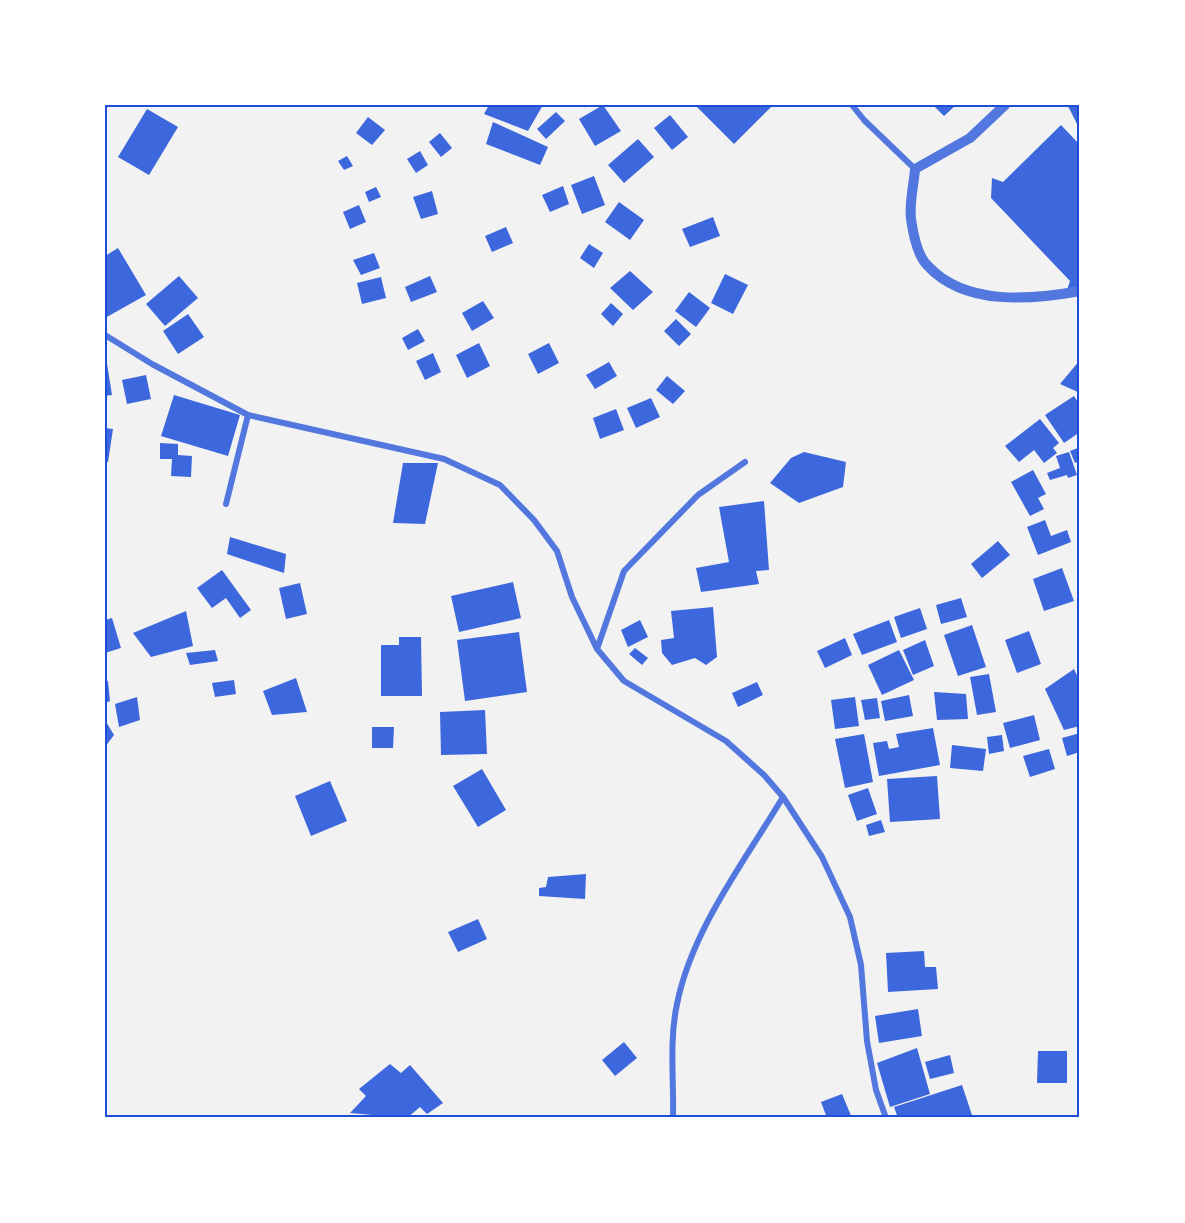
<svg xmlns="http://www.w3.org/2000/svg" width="1185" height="1223" viewBox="0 0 1185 1223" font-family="Montserrat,sans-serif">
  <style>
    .building { fill: #3d67dc }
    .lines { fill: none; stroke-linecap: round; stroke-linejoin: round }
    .minor { stroke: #5277de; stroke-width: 6 }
    .tertiary { stroke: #5277de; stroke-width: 10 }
    .neatline { fill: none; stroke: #1d4ed8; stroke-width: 2 }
  </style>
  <rect width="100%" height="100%" fill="#f2f2f2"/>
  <path class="building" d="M489 105H543L528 131 484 114Z
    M603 105 621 131 595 146 579 119Z
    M695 105H773L734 144Z
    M933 105H956L944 116Z
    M1070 105H1080V130L1068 106Z
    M147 109 178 127 149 175 118 157Z
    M556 112 565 121 546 139 537 129Z
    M670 115 688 137 672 150 654 128Z
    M368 117 385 130 372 145 356 133Z
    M493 122 548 147 540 165 486 144Z
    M1061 125 1080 145V287L1067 290 1070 281 991 198 992 178 1003 182Z
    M440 133 452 148 441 157 429 142Z
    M638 139 654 157 624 183 608 165Z
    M420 151 428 165 416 173 407 159Z
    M347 156 353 166 344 170 338 161Z
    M594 176 605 205 582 214 571 185Z
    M563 186 569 204 550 212 542 195Z
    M376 187 381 197 369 202 365 192Z
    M432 191 438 214 421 219 413 197Z
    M619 202 644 220 630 240 605 222Z
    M359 205 366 222 350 229 343 212Z
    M713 217 720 236 690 247 682 229Z
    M506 227 513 243 492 252 485 236Z
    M589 244 603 253 594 268 580 258Z
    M118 248 146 295 105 318V256Z
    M374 253 380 268 361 275 353 260Z
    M630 271 653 292 633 310 610 288Z
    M725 274 748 285 733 314 711 303Z
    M179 276 198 298 165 326 146 304Z
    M430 276 437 292 411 302 405 287Z
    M381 277 386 298 362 304 357 283Z
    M689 292 710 308 696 327 675 311Z
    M483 301 494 318 472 331 462 313Z
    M611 303 623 314 613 326 601 314Z
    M188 314 204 337 178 354 163 331Z
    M676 319 691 334 679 346 664 331Z
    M418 329 425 341 408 350 402 338Z
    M479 343 490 366 467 378 456 355Z
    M549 343 559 363 538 374 528 354Z
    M105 351 112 395 105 396Z
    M433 353 441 372 425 380 416 361Z
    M1080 360V393L1060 384Z
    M609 362 617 376 595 389 586 375Z
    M146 375 151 399 127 404 122 380Z
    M667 376 685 391 673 404 656 390Z
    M174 395 240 415 228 456 161 436Z
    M1074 396 1080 405V432L1064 443 1045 415Z
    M651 398 660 417 636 428 627 408Z
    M616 409 624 430 600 439 593 418Z
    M1040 419 1059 443 1053 448 1057 453 1044 463 1034 450 1019 462 1005 446Z
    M105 428 113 429 108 462H105Z
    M160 443 178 444V455L192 456 191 477 171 476 172 459H160Z
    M1080 447V461L1075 463 1070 451Z
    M804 452 846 462 843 487 799 503 770 483 791 458Z
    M1069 452 1077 475 1068 478 1067 475 1050 480 1047 473 1060 468 1056 456Z
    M403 463H438L425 524 393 523Z
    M1033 470 1046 494 1038 498 1044 509 1030 516 1011 482Z
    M764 501 769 570 756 571 759 584 701 592 696 568 729 562 719 507Z
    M1045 520 1051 536 1067 530 1071 542 1038 555 1027 527Z
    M230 537 286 554 284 573 227 554Z
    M998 541 1010 555 982 578 971 564Z
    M1062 568 1074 601 1044 611 1033 579Z
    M222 570 251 610 240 618 226 598 212 608 197 588Z
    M513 582 521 618 459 632 451 596Z
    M300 583 307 614 286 619 279 588Z
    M961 598 967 617 941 624 936 605Z
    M713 607 717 657 706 665 695 658 672 665 662 653 661 640 674 638 671 611Z
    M920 608 927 629 901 638 894 617Z
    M186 611 193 646 151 657 133 633Z
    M112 618 121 648 105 653V620Z
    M640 620 648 637 628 647 621 630Z
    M889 620 897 642 862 655 853 634Z
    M972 625 986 667 958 676 944 635Z
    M1029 631 1041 664 1017 673 1005 640Z
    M519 632 527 692 465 701 457 640Z
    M399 637H421L422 696H381V645H399Z
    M845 638 852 655 825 668 817 651Z
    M925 640 934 666 913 675 903 650Z
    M635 648 648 658 642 665 629 654Z
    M215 650 218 661 190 665 186 653Z
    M899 650 914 680 882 695 868 665Z
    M1074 669 1080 682V726L1064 730 1045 689Z
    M989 674 996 712 977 715 970 677Z
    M296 678 307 712 272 715 263 691Z
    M234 680 236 694 215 697 212 683Z
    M105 681H108L110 701 105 703Z
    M757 682 763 695 738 707 732 693Z
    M934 692 966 694 968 719 937 720Z
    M909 695 913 716 885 721 881 701Z
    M137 697 140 720 119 727 115 704Z
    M855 697 859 726 835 729 831 700Z
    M877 698 880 718 865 720 861 700Z
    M485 710 487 754 441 755 440 712Z
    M1034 715 1040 740 1010 748 1003 723Z
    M105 720 114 735 105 747Z
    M372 727H394L393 748H372Z
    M933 728 940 765 879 776 873 743 887 741 889 749 899 747 896 734Z
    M1080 733V752L1067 756 1062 738Z
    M864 734 873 782 845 788 835 739Z
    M1002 735 1004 751 989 754 987 737Z
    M952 745 986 749 983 771 950 768Z
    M1049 749 1055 769 1030 777 1023 756Z
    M482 769 506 810 478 827 453 786Z
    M937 776 940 819 890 822 887 779Z
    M330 781 347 821 311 836 295 796Z
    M868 788 877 814 857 821 848 795Z
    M881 820 885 832 869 836 866 825Z
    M586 874 585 899 539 896V888L546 887 548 877Z
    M478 919 487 939 458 952 448 932Z
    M924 951 925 967H936L938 989 888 992 886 953Z
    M918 1009 922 1036 879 1043 875 1016Z
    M624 1042 637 1058 615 1076 602 1060Z
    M917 1048 930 1094 890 1107 877 1063Z
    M1038 1051H1067V1083H1037Z
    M950 1055 954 1073 930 1079 925 1062Z
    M390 1064 401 1073 410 1065 443 1103 427 1114 420 1107 407 1118 350 1113 366 1096 359 1089Z
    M962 1085 973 1118H898L894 1107Z
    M842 1094 852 1118H827L821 1102Z"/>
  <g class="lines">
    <path class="minor" d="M852 105 864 120 915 169
      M105 335 152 364 248 415 226 504
      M248 415 444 459 500 485 534 520 557 551 572 597 597 649 624 681 726 741 764 775 783 797 822 857 850 917 861 965 867 1041 876 1090 886 1118
      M597 649 624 571 698 495 745 462
      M673 1118C674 1080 669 1041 677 1004 692 929 745 861 783 797"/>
    <path class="tertiary" d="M1005 105 970 138 915 169C914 184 909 203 911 219 913 233 917 256 928 266 965 306 1031 300 1080 291"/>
  </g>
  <rect width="1185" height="1223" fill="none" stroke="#ffffff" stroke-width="213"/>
  <rect x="106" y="106" width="972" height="1010" class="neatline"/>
</svg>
